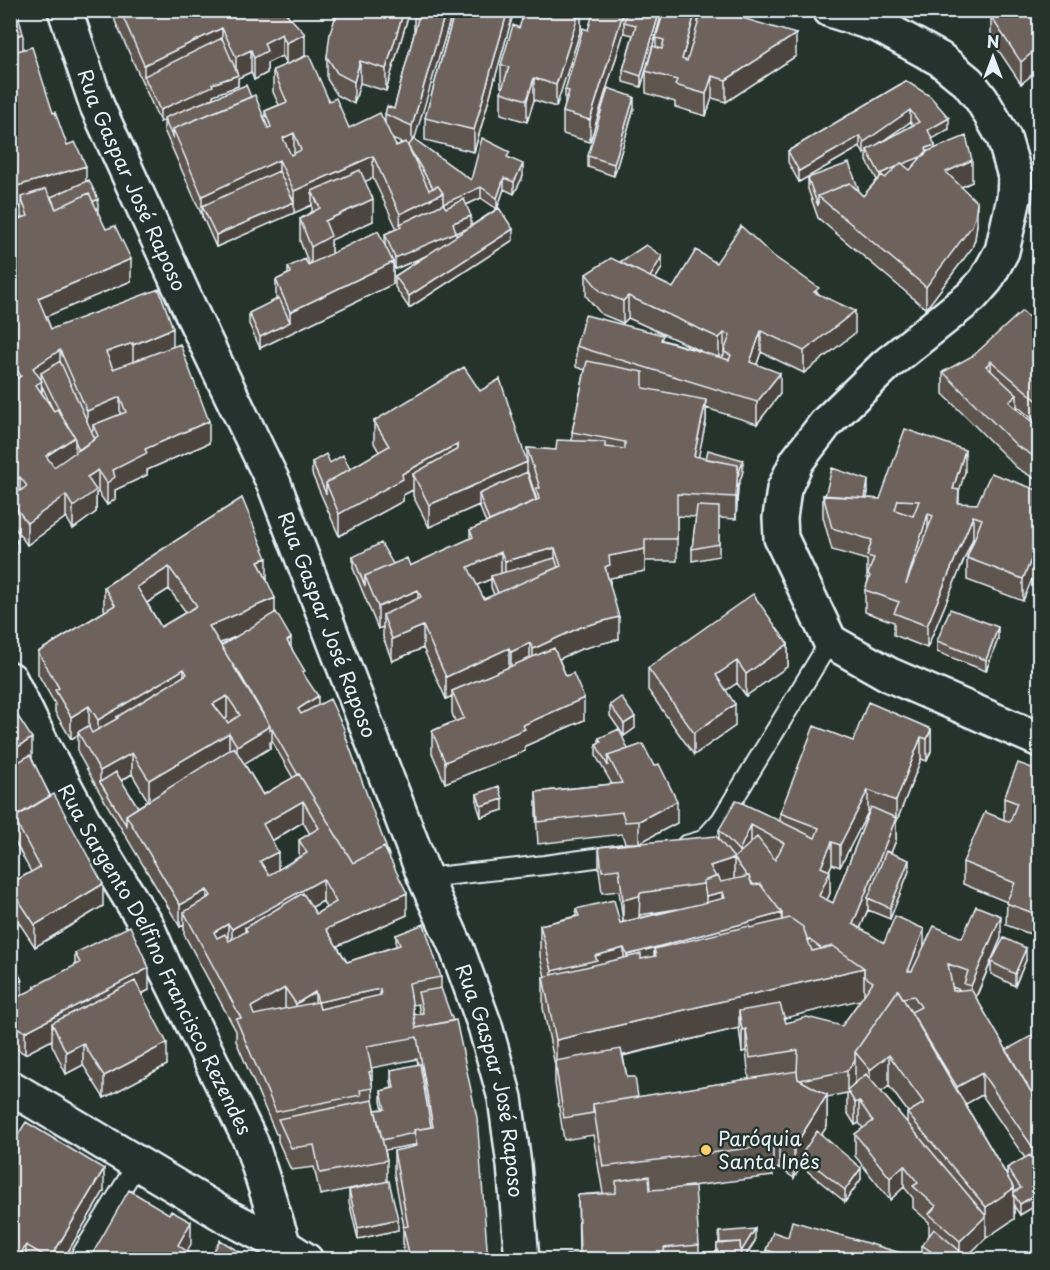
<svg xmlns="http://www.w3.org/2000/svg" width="1050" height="1270" viewBox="0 0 1050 1270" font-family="'Playpen Sans',sans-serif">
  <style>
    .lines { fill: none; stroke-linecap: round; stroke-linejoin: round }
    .lane-casing { stroke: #e8f1f8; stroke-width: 22 }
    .street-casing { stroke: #e8f1f8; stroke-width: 38 }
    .lane { stroke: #26332d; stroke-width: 18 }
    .street { stroke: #26332d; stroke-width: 33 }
    .wall { fill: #5f5450; stroke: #e8f1f8; stroke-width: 1.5; fill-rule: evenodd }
    .shaded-wall { fill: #4d4541; stroke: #e8f1f8; stroke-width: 1.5 }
    .building { fill: #6e625d; stroke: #e8f1f8; stroke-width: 1.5; fill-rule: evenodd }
    .poi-dot { fill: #ffd166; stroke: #26332d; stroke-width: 2 }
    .labels { text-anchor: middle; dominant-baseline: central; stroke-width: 5; stroke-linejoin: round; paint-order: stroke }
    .street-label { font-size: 20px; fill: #e8f1f8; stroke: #26332d }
    .poi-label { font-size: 20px; fill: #e8f1f8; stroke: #26332d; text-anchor: start }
  </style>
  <rect width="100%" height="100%" fill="#26332d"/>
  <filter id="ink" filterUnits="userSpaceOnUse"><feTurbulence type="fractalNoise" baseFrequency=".0167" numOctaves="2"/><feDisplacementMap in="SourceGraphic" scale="12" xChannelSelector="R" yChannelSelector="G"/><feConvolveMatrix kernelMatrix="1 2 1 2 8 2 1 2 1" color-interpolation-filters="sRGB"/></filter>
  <g filter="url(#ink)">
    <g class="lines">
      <defs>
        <path id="lane" d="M686 845 703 840 721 820 830 641
          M425 878 545 865 623 854
          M78 1260 137 1164"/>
        <g id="street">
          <path id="s1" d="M65 10 97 106 194 318 274 484 425 878 457 949 485 1026 505 1098 514 1165 522 1260"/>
          <path d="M830 10 880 26 940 59 968 82 982 100 1004 138 1015 176 1014 198 1002 251 986 280 972 296 886 365 826 423 797 461 784 489 780 518 781 538 830 641 890 675 1040 740"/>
          <path id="s2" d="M10 679 44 748 92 836 147 926 166 970 251 1142 284 1246"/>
          <path d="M10 1087 224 1215 284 1246 306 1260"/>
        </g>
      </defs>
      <use href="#lane" class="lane-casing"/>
      <use href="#street" class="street-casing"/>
      <use href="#lane" class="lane"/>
      <use href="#street" class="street"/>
    </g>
    <path class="wall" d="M115 10H292L287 14 305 56 286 65 282 56 267 63V73L254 80 251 72 238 78V86L213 95V98L196 105 251 97 265 121V111L279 105 273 92V70L329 101 349 128 385 124V114L394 109 414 34V12L453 10 414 139 471 180 510 158 523 176 514 194 504 189 497 209 513 240 409 308 395 287V276L424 257 395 269 393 264V284L260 348 249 324V313L276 300V280L288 274V267L309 264 300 241V219L312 212V205L216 247 164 130V120L160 122 115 21ZM392 139 402 143 396 146ZM373 178 397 229 385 234V245L331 253V240L373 221 365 181ZM481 198 497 209 471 226 466 205Z
      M324 10H410L386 91 360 83 354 104 337 95 327 79V57L336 14Z
      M455 10H520L519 12 514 11 474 152 425 140V118Z
      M581 10V29L556 107 534 100 527 122 501 114V92L503 88 501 87V65L519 28Z
      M661 10V16L641 87 623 82V70L633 35 624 33V32L590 142 563 134V112L565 105V90L588 30 598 12Z
      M698 10V23L796 56 726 102 712 98 706 116 675 107V102L646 93V71L656 47V38Z
      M1040 10V68L1021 84 991 39V17Z
      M23 50 53 113 67 145 86 181 97 211 131 281 46 316 51 329 173 347 209 443 147 470V475L115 490V499L107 505 98 492 96 493V512L73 529 66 517 27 545 10 521V383H11L10 382V214L15 220 21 218V207L10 210ZM42 386 53 410 42 393Z
      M906 81 949 129 932 139 935 149 972 182 961 187 977 224 975 239 972 248 926 309 818 218 808 189V178L859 192 863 196 877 180 867 161V152L864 154 860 147 799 182 788 162V151ZM910 122 913 125 880 143Z
      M634 108 614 176 588 167V156Z
      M772 255 819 294 855 333 804 373 761 352 757 364 780 394 757 424 706 408V421L698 457 743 471 738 487 736 519 719 518V556L692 561V549L696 517 677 516V561H645V571L610 578V586L619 639 581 649 559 659 584 720 525 746V751L445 783 432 753V731L455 721 452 713V696L446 699 423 648 392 661 383 637V627L378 629 353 568V557L410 566 470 539V530L486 523 479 505 429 527 413 496V490L403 495V501L339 536 312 474V462L350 469 379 452 374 443V421L527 462V448L556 450 572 441V432L585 370 576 367V346L663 340 701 351 628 318 623 323 601 314 586 296V274L620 262 662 268 655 279 673 288 716 263ZM527 470 536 497V499L527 472ZM491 579V587L494 595 484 599 477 585Z
      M1040 327V425L1017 406V409L1038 427 1040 426V482L1017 468 943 394V372Z
      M965 472 959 490V504H977L1040 491 1023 601 967 580V558L974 538H973L927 648 894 635V622L865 612V590L868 581V578H867V560L832 550 823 517V495L868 492 867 498 880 499Z
      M242 498 267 580 275 613 318 705 345 735 389 858 407 915 337 946 347 962 396 946V935L441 977V988L488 1260H406L403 1249V1227H404L394 1173V1151L414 1147V1145L385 1150 387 1160V1181L398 1230 358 1239 349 1202V1190L378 1183 320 1195 314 1167 291 1170 278 1141V1134H276L236 1041V1031L184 934V925L180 927 100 793 78 753V735L71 739 55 712V704L38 674V652L105 611 104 609V587ZM169 589 186 612 161 627 147 603ZM237 636 221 646 220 643ZM272 741 293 778 263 795 244 763 270 748V742ZM132 774 148 801 138 807 121 781ZM303 822 310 834 299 840V857L278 870 272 841ZM323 901 326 908 316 914 312 907ZM418 1004 420 1014 414 1015 412 1005ZM417 1059 418 1065 391 1070V1081L392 1088 381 1091V1102L383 1109 375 1110 373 1100 371 1068Z
      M998 639 986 671 937 652V641Z
      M788 644V666L746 696 737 683 726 690 735 726 694 755 648 690V668Z
      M10 704 32 759 103 906 35 947 10 909V884L31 872 14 840V820L10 815Z
      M610 705 635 728 624 736 610 716Z
      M931 729V751L927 761 921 759 896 823V840L891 853 909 871 890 919 868 910 860 929 884 943 924 946 962 938H1001L976 998 1040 1107V1203L1020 1215 1014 1206V1219L986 1238 963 1260H927L922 1256V1245L929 1236V1222L913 1208V1198L904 1187 890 1200 855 1156V1134L863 1128 859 1123 855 1125 847 1112V1093L827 1097V1126L821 1135 861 1179 845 1202 801 1166 794 1178 779 1168 773 1170V1176L684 1187 699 1245V1253L717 1252V1244L719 1243V1232L755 1241 743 1260H566L579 1254 578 1195 603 1193 593 1135 564 1140 555 1083V1065L543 1008V977H545L540 956V925L576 916V909L620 923 623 922 619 891 602 893 599 869V847L719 840V830L780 821V813L853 741ZM868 812H869L833 903 827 900 830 893 829 871 832 864 840 867ZM677 909 639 918 640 915ZM952 987 960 990 953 991ZM861 999 842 1026 786 1023 784 1018ZM739 1028 742 1052 746 1051 749 1079 638 1097 627 1077 623 1056ZM889 1086 908 1112 907 1113V1123L881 1092ZM982 1095 1025 1158 1007 1168V1176L965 1104Z
      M599 738 628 749 677 823 639 843H625L622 834 538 844 536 814V792L612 784 596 756V744L599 743Z
      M1040 771V929L1036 936 1006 925 1007 902 963 884V862L1004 819V798Z
      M477 794 503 810 481 817 477 805Z
      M10 918 13 931 16 958 11 961 22 995 35 989V986L75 966V953L149 990 142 994 167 1065 104 1098 83 1065 66 1074 52 1045V1040L25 1054 10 1045Z
      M1026 960 1015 986 991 974V962Z
      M10 1147 104 1191 63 1260H10Z
      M788 1237 925 1260H766V1250Z"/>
    <path class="shaded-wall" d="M163 10H205L163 32Z
      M276 10H292L276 24Z
      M404 10H410L386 91V69Z
      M446 10H453L412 148V126Z
      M508 10 514 11 474 152V130Z
      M580 10H581V29L556 107V85Z
      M624 10H631L624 22V32L590 142V120Z
      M660 10H661V16L641 87V76Z
      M696 10H698V27L682 81V59Z
      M222 28V50L144 76V65Z
      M23 34V56L10 59V37Z
      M282 34V56L267 63V73L254 80V58L264 43Z
      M305 34V56L286 65V43Z
      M796 34V56L726 102V80Z
      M1040 46V68L1021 84V62Z
      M251 50V72L238 78V86L213 95V98L160 122V110L212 84 236 76V57Z
      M360 61V83L354 104V82Z
      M712 76V98L706 116V94Z
      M534 78V100L527 122V100Z
      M634 97V108L614 176V164Z
      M910 110V122L868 151 867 150V152L864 154V142Z
      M949 118V129L928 141V130Z
      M294 133V155L283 160V138Z
      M860 136V147L799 182V171Z
      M935 145V156L928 165 880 185V174L926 148Z
      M373 156V178L317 203 312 191V205L294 213V191Z
      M279 160V182L202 206V218V196Z
      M972 160V182L946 194V172Z
      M523 164V176L514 194V182Z
      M86 166V188L24 206 21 197V207L10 210V188Z
      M504 178V189L497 209V198Z
      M481 187V198L401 235 400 214 443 193Z
      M98 199V211L56 220Z
      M373 199V221L331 240V258L311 269V247L325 221Z
      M294 202V213L216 247V235Z
      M977 202V224L975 239 972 248 926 309V287Z
      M471 216V227L456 233V243L395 269V258L453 223Z
      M513 229V240L409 308V296Z
      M662 256V268L645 296V285Z
      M131 259V281L38 320V298Z
      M393 262V284L260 348V337L290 322V312Z
      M12 289V311L10 312V290Z
      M628 296V318L623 323V301Z
      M855 311V333L804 373V351Z
      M173 328V349L133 367V345Z
      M761 331V352L750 384V362Z
      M724 333V355L719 360V338Z
      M133 343V364L106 374V352Z
      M60 350V372L41 373 42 403 36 406 33 368Z
      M991 361V382L986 366Z
      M780 373V394L757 424V402Z
      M1017 395V417L1009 402Z
      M120 397V419L93 425V430L87 433V411Z
      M706 400V421L694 478V456Z
      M209 421V443L147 470V475L115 490V499L107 505V483L113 470 145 449Z
      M75 437V459L46 478V456Z
      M457 444V466L413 474V490L403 495V501L339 536V514L402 474Z
      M965 450V472L953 511V489Z
      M743 460V471L738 487 736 519V497L738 465Z
      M527 462V484L479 494V505L429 527V505Z
      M98 470V492L96 493V512L73 529V507L87 477Z
      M20 477V499H10V483Z
      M868 480V492L863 520V508Z
      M66 495V517L27 545V523Z
      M928 514V536L906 584Z
      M973 516V538L927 648V626Z
      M1040 538V560L1023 601V579Z
      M17 541V553L10 558V546Z
      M555 548V570L505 583V561Z
      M645 549V571L610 578V587L605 567 609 556Z
      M501 552V574L491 576V579L468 589V567Z
      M267 558V580L258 561Z
      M169 567V589L137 609V587Z
      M418 590V612L383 615V627L378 629V607Z
      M275 598V620L209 648V626Z
      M619 617V639L581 649 533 671V649L581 627Z
      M423 626V648L392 661V639Z
      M998 627V639L986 671V660Z
      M291 638V649L287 641Z
      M530 643V665L511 674V652Z
      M788 644V666L746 696V674Z
      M509 648V670L452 691V696L446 699V677Z
      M737 661V683L716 697V675Z
      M184 669V691L118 718 117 717V731L98 742V720Z
      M227 696V718L213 726V704Z
      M318 696V708L298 721V709Z
      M584 698V720L525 746V751L445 783V762L523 725Z
      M735 704V726L694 755V733Z
      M89 706V728L78 732V735L71 739V717Z
      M635 717V728L624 736V724Z
      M270 726 272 729V741L270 742V748L237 768V746Z
      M931 729V751L927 761V739Z
      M229 733V755L149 802V780Z
      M921 737V759L896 823V840L872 900 868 898V909L853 946V924L896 818V801Z
      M32 738V760L10 778V756L13 750Z
      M132 753V774L105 790 100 782V771Z
      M868 790V812L840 867V845Z
      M503 799V810L481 817V806Z
      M303 801V822L263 846V824Z
      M677 801V823L639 843V821Z
      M751 825V847L739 865V851Z
      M832 842V864L821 888V867Z
      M278 852V873L260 883V861Z
      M734 858V880L718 886 710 866Z
      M909 860V871L890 919V908Z
      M830 871V893L819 918V896Z
      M323 879V901L247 943V931L245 928V944L232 951V929Z
      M103 884V906L35 947V925Z
      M207 890V912H184V925L180 927V905Z
      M723 892V923L706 927V896Z
      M407 893V915L326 951V929Z
      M640 893 639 918 623 922V900Z
      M1040 907V929L1036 936V914Z
      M782 913V944L656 956 654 949V978L627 986V955Z
      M1001 916V938L971 1008V986Z
      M13 923V938L16 936V958L10 961V925Z
      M228 924V946L214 954V932Z
      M924 929V951L908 993V971Z
      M624 948V979L552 1002V971L595 956Z
      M1026 948V960L1015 986V974Z
      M149 968V990L59 1037 52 1023V1040L25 1054V1032Z
      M864 968V999L742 1028 739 1011V1028L556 1071V1040Z
      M22 980V1002L10 1007V985Z
      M285 988V1010L251 1029V1007Z
      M380 989V1011L318 1024V1002Z
      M315 992V1014L296 1026V1004Z
      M746 1029V1051L742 1052V1030Z
      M83 1043V1065L66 1074V1052Z
      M167 1043V1065L104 1098V1076Z
      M889 1055V1086L870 1101V1070Z
      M855 1060V1082L848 1092 847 1090V1071Z
      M372 1071V1088L369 1072Z
      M982 1073V1095L957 1109V1087Z
      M1040 1094V1105L1028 1111V1100Z
      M827 1095V1126L806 1159 801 1155V1166L794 1178V1147Z
      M859 1101V1123L855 1125V1103Z
      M779 1137V1168L773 1170V1145L771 1139Z
      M904 1165V1187L890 1200V1178Z
      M861 1168V1179L845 1202V1190Z
      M104 1169V1191L63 1260 50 1259Z
      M1014 1188V1219L986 1238V1207Z
      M1040 1192V1203L1020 1215V1204Z
      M986 1216V1238L963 1260H954L960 1251V1241Z
      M398 1219V1230L358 1239V1228Z
      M191 1222V1244L182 1260 178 1245Z
      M755 1229V1241L743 1260H740V1253Z
      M26 1245V1260H17Z"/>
    <path class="building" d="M10 10H17L23 34 10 37Z
      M120 10H163L166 16 176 10H283L305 34 286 43 282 34 264 43 267 51 254 58 251 50 236 57 222 28 144 65Z
      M338 10H404L386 69 360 61 354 82 337 73 327 57 330 33Z
      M414 10H446L412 126 385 114 387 106 394 109 419 15 414 12Z
      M455 10H508L474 130 425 118Z
      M525 10H580L556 85 534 78 527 100 501 92 509 67 501 65 513 25 519 28Z
      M594 10 598 12V10H624L590 120 563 112 569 91 565 90 583 28 588 30Z
      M627 10H660L641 76 623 70 636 25 624 22Z
      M664 10H696L682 59 687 61 702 10H715L796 34 726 80 712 76 706 94 675 85 677 80 646 71 653 46 662 49 664 40 656 38Z
      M1001 10H1040V46L1021 62 991 17Z
      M222 38 238 75 212 84 213 86 160 110 144 76Z
      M32 47 53 113 55 112 67 145 75 142 86 166 10 188V53Z
      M309 55 329 101 336 98 349 128 380 113 396 146 406 142 429 190 438 186 443 193 400 214 373 156 294 191 279 160 202 196 173 129 255 95 268 128 271 127 265 111 287 102 273 70ZM294 133 301 150 291 155 283 138Z
      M906 81 930 96 949 118 928 130 935 145 926 148 927 152 923 156 903 164 901 163 896 167 880 174 867 150 919 122 910 110 864 142 860 136 799 171 788 151Z
      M246 85 251 97 173 129V139L164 118Z
      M608 88 634 97 614 164 588 156Z
      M966 136 972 160 946 172 977 202 975 217 972 226 926 287 818 196 850 183 863 196 882 175 885 178 901 163 910 170 926 152Z
      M482 138 510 152 507 157 523 164 514 182 504 178 497 198 481 187 443 204V193L438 186 433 188 408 146 414 139 471 180Z
      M849 163 859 190H858L850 183 818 196V206L808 178Z
      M360 170 373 199 325 221 331 236 311 247 300 219 320 208 312 191Z
      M279 171 294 202 216 235 202 206Z
      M89 180 98 199 93 202 89 193 56 209 51 197Z
      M46 189 56 209 89 193 106 229 115 226 131 259 38 298 51 329 159 289 173 328 133 345V343L106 352 113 369 180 344 209 421 145 449 147 453 113 470 115 477 107 483 98 470 87 477 96 490 73 507 66 495 27 523 10 499V498L27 486 20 477 10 483V383L21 376 10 360V307L17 302 12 289 10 290V214H13L15 220 28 216 21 197ZM60 350 87 411 120 397 126 412 93 425 98 436 54 467 46 456 75 437 57 409 54 411 36 385 42 381 33 368Z
      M464 199 471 216 453 223 456 232 395 258 385 234 401 227 400 224 443 204 446 208Z
      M499 208 513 229 409 296 395 276Z
      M741 226 772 255 819 288 814 292 855 311 804 351 761 331 750 362 780 373 757 402 576 346 585 315 663 335 661 340 729 360 731 355 724 352 730 335 724 333 719 338 628 296 623 301 601 292 586 274 611 258 673 288 696 250 716 263Z
      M378 231 393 262 290 312 276 280 291 273 288 267 305 259 308 265Z
      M646 245 662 256 650 277 620 262Z
      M279 298 290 322 260 337 249 313Z
      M1022 311 1040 327V403L991 361 986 366 1017 395 1009 402 1038 427 1040 426V460L1017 446 943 372 974 355Z
      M60 361 95 439 79 450 75 441V437L65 422 41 373Z
      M587 361 643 372V388L706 400 694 456 738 465 736 497 677 494V539H645V549L609 556 610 565 605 567 619 617 581 627 533 649 530 643 511 652 509 648 446 677 423 626 392 639 383 615 421 597 418 590 378 607 365 576 407 558 410 566 473 537 470 530 539 499 536 488H540L527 448 556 450 557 440 605 442V447L625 449V442L572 432ZM555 548 561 566 484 599 468 567 501 552 505 561Z
      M464 367 480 391 500 379 527 462 429 505 413 474 458 449 457 444 402 474 403 479 339 514 326 483 389 446 374 421Z
      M905 429 965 450 953 489 959 490 958 503 977 504 991 473 1040 491V538L1023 579 967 558 982 519 973 516 927 626 894 613 899 602 865 590 870 576 868 574 874 558 867 556 872 540 832 528 823 495 880 499ZM898 500 919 501 913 516 895 510ZM928 514 933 516 906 584Z
      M708 450 743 460 738 476V465L706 459Z
      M326 454 330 463 343 455 350 469 326 483V494L312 462Z
      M832 468 868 480 865 498 825 496Z
      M527 472 536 500 489 521 479 494Z
      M242 498 267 558 258 561 275 598 209 626 270 726 237 746 229 733 149 780 132 753 100 771 78 732 88 726 92 733 118 718 117 717 187 674 184 669 98 720 89 706 71 717 55 690 59 688 38 652 115 605 104 587ZM169 567 197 606 161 627 137 587ZM227 696 240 715 228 723 213 704Z
      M697 506 719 507V544L692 549Z
      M10 531 17 541 10 546Z
      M381 543 393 564 365 576V586L353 557Z
      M555 558 558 567 498 593 491 576Z
      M753 594 788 644 746 674 737 661 716 675 735 704 694 733 648 668Z
      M950 609 998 627 986 660 937 641Z
      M276 612 291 638 287 641 305 671 302 672 318 696 298 709 301 714 330 699 345 731 344 732 389 855H388L384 847 353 863 299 774 298 775 272 729 270 730V726L237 669 236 670 221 646Z
      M554 648 566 676 573 673 584 698 523 725 525 729 445 762 432 731 464 718 452 691Z
      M621 697 635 717 624 724 610 705Z
      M868 702 931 729 927 739 921 737 896 801 868 790 840 845 832 842 821 867 830 871 819 896 833 903 871 807 896 818 853 924 884 943 895 916 924 929 908 971H912L934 926 962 938 976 906 1001 916 971 986 964 984 968 971 948 964 953 991 971 989 1040 1107V1158L982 1073 957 1087 911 1012 921 1007 914 996 903 998 898 990 855 1052V1060L847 1071 800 1080 798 1079 797 1073 798 1050 750 1058 746 1029 742 1030 739 1011 780 1004 786 1023 807 1017 842 1026 873 982 864 976V968L833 946 822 949 807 938 803 927 790 918 782 920V913L760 884 754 885 750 880 749 876H747L734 858 710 866 716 877 703 881V884L640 893 639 896 623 900 619 869 602 871 599 847 716 836 734 858 757 837 775 860 784 843 751 825 739 851 719 830 736 800 815 838 819 828 780 813 814 726 853 741Z
      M10 704 32 738 13 750 15 753 10 756Z
      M619 729 628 749 608 756V766L596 744 601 742 599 738Z
      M643 744 654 766 659 764 677 801 639 821 625 822 622 812 538 822 536 792 622 783 608 756Z
      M234 747 263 795 299 774 353 863 384 847 407 893 326 929 347 962 400 945 396 935 424 924 441 977 409 983 416 1028 456 1020 477 1118 488 1260H416L410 1258 403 1227 408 1226 394 1151 417 1146 414 1130 433 1127 417 1037 367 1046 372 1071 369 1072 373 1088 360 1090 361 1095 276 1112 236 1019 241 1018 184 912 211 896 207 890 180 905 126 815ZM303 801 319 828 299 840 307 853 269 875 260 861 278 852 263 824ZM323 879 336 902 316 914 303 893 245 928 247 931 229 941 225 934 217 938 214 932 228 924 232 929ZM285 988 296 1004 315 992 318 1002 254 1015 251 1007ZM380 989 381 995 320 1009 318 1002Z
      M30 755 50 796 18 815 10 803V767Z
      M1018 763 1040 771V907L1036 914 1006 903 1015 883 963 862 985 812 1010 822 1017 803 1004 798Z
      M116 772 138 807 126 815V825L100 782Z
      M499 786 503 799 481 806 477 794Z
      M54 794 103 884 35 925 10 887V884L40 867 14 818Z
      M886 851 909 860 890 908 868 898Z
      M718 876 721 882 749 876 752 885 760 884 782 913 627 955 624 948 595 956 597 960 552 971 540 925 579 916 576 909 614 900 620 923 725 898 723 892 706 896 703 881Z
      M790 918 803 927 812 951 833 946 864 968 556 1040 543 977 641 954V959L656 956 654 949 749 926 750 928Z
      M10 926 16 936 10 940Z
      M130 926 149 968 25 1032 10 1023V1001L36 988 35 986 80 963 75 953Z
      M1004 938 1026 948 1015 974 991 962Z
      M10 960 22 980 10 985Z
      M135 981 167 1043 104 1076 83 1043 66 1052 52 1023Z
      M441 988 453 1021 416 1028 414 1015 423 1013 418 992Z
      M898 990 1014 1188 986 1207 907 1113 924 1103 889 1055 870 1070 855 1052Z
      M1037 1033 1040 1037V1094L1034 1097 1006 1050Z
      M621 1049 627 1077H635L638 1097 593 1104V1113L564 1118 555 1061Z
      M420 1064 431 1127 414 1130V1133L382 1140 375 1110 385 1109 381 1091 394 1088 391 1070Z
      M797 1071 798 1079 827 1095 794 1147 779 1137 771 1139 773 1145 603 1167 593 1104Z
      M866 1074 986 1216 960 1241 929 1214 936 1206 913 1186 918 1183 904 1165 890 1178 855 1134 873 1121 859 1101 855 1103 847 1090Z
      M373 1100 387 1160 320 1173 314 1145 291 1148 278 1119Z
      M26 1122 104 1169 50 1259 26 1245 17 1260H10V1147Z
      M817 1131 861 1168 845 1190 801 1155Z
      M1030 1155 1040 1169V1192L1020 1204 1014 1195V1192L1021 1188 1007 1168Z
      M649 1176 650 1190 695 1187 699 1245 664 1248 665 1256 717 1252V1244L740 1242 741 1260H566V1255L580 1254 578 1195 616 1193V1181Z
      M389 1181 398 1219 358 1228 349 1190Z
      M129 1190 169 1214 171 1211 191 1222 178 1245 199 1260H89Z
      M792 1221 925 1260H817L799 1254 797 1259 766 1250 773 1232 788 1237Z
      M755 1229 741 1252 740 1242 720 1243 719 1232Z
      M934 1229 960 1251 954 1260H943L922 1245Z
      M220 1240 253 1260H209Z"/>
  </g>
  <circle class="poi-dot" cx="706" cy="1150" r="6"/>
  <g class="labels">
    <g class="street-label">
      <text stroke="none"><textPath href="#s1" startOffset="183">Rua Gaspar José Raposo</textPath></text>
      <text stroke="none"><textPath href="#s1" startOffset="669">Rua Gaspar José Raposo</textPath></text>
      <text stroke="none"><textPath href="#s2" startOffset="316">Rua Sargento Delfino Francisco Rezendes</textPath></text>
      <text stroke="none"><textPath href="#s1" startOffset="1155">Rua Gaspar José Raposo</textPath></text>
    </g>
    <g class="poi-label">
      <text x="718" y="1138">Paróquia<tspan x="718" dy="23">Santa Inês</tspan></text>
    </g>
  </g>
  <rect width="1050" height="1270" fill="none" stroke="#26332d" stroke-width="36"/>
  <rect x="18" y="18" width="1014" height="1234" fill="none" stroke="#e8f1f8" stroke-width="2" filter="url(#ink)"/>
  <g transform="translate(993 57)" stroke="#26332d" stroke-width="4.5" paint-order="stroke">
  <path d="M0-4.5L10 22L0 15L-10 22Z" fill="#e8f1f8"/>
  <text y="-9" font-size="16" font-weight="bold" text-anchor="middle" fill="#e8f1f8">N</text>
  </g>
</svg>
